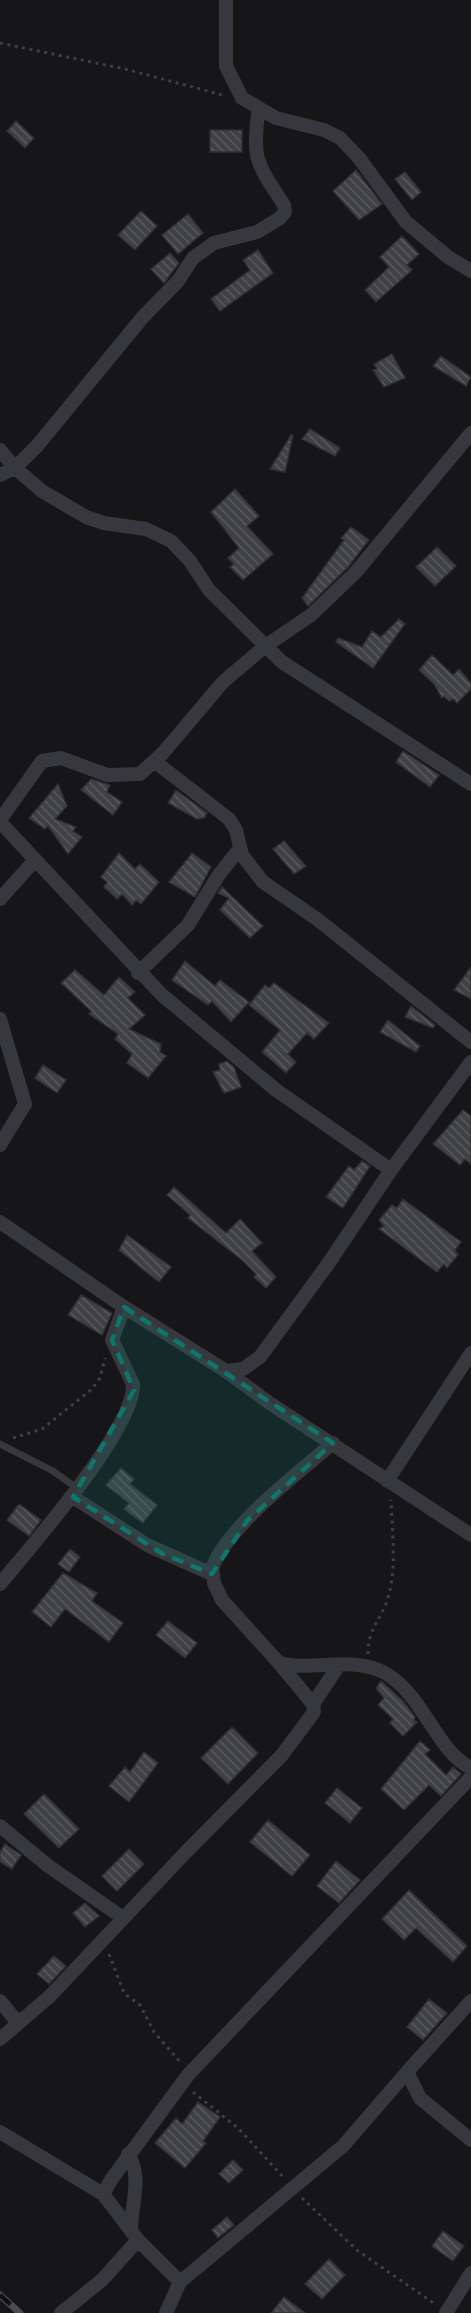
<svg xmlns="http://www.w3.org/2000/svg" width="471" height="2313" viewBox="0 0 471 2313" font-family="Barlow,sans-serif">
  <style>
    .building { fill: url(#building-back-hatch); stroke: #303034; stroke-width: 1.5 }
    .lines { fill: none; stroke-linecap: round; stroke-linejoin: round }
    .path { stroke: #3d3f44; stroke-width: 3; stroke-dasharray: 3 4.5; stroke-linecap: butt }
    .service { stroke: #37383d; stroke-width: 7 }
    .minor { stroke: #37383d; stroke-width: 14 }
    .rail-casing { stroke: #4a4c52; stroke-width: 7 }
    .rail { stroke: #111113; stroke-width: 4.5; stroke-dasharray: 14; stroke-linecap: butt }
    .marked { fill: #0f766e; fill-opacity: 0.2; stroke: #0f766e; stroke-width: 4.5; stroke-dasharray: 12 8; stroke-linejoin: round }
  </style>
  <defs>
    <pattern id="building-back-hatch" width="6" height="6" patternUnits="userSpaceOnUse" patternTransform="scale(1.5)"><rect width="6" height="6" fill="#404145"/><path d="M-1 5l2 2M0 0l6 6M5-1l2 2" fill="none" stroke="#595a5e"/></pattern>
  </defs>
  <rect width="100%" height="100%" fill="#161618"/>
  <path class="building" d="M16 121 34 138 25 148 7 131Z
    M210 130H242V152H210Z
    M356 170 382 204 359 220 333 191Z
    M405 172 421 192 412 200 395 179Z
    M141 211 157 226 135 250 118 235Z
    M188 214 203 233 178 254 162 235Z
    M402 236 419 254 407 265 412 270 376 302 365 290 389 267 380 257Z
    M258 250 273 273 220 311 211 299 250 270 243 260Z
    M170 253 179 263 164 283 151 269Z
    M392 354 405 378 384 387 373 370 377 369 374 364Z
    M441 356 471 377 466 386 433 366Z
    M310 429 340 448 335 456 302 439Z
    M291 435H293L285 472 270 469Z
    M235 489 259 516 247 526 273 554 243 580 230 567 234 564 228 558 239 548 211 512Z
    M351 527 369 540 348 567 308 606 302 598 344 540 341 538Z
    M437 547 456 566 435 586 416 567Z
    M399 619 405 624 373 668 336 642 338 638 362 647 372 631 381 637Z
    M432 655 453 675 459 669 471 683V689L457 703 453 699 449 701 444 696 442 698 434 684 419 670Z
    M403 751 439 775 430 787 396 762Z
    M91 779 110 785 107 792 122 802 113 815 81 790Z
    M58 784 67 806 55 819 76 827 73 831 82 837 68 854 48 826 45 829 29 818Z
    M176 790 207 813 204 818 197 819 168 803Z
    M284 841 306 866 294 874 273 849Z
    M119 853 135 869 140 864 159 882 141 904 136 900 132 905 122 894 117 899 104 887 107 882 101 877Z
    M192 853 211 867 195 897 169 882Z
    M222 887 263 926 250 938 220 910 229 898 218 893Z
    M185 961 215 986 220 980 249 1002 231 1022 212 1001 208 1005 172 980Z
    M471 967V999L454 990Z
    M75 970 104 995 119 977 135 992 128 998 145 1015 129 1029 161 1044 160 1052 166 1056 148 1078 127 1063 132 1054 115 1039 118 1034 89 1014 91 1011 61 983Z
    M274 983 329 1023 314 1039 307 1033 288 1054 296 1062 286 1073 262 1052 280 1030 249 1005 265 985 269 988Z
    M411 1006 435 1025 433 1028 405 1017Z
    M388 1020 420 1046 416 1052 380 1032Z
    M227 1061 234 1067 241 1087 224 1093 213 1072 220 1070 219 1064Z
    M43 1065 66 1080 57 1093 35 1078Z
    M463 1110 471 1116V1164L465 1159 460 1165 433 1144Z
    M362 1161 370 1166 343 1208 326 1197 349 1166 354 1170Z
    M174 1187 226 1233 240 1219 262 1243 252 1251 276 1277 266 1288 254 1277 256 1274 242 1260 188 1218 190 1215 167 1195Z
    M403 1199 461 1242 455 1250 458 1255 447 1268 444 1264 437 1272 379 1229 384 1226 379 1220 392 1205 397 1208Z
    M127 1235 171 1267 159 1282 119 1250Z
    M81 1295 112 1313 102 1335 68 1315Z
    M121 1468 134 1479 130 1484 157 1505 143 1523 124 1509 129 1503 106 1485Z
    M19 1504 41 1520 29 1536 7 1520Z
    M70 1549 80 1557 69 1572 58 1564Z
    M63 1573 97 1593 92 1601 123 1623 109 1642 65 1609 51 1627 32 1612Z
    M168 1621 197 1643 185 1658 156 1635Z
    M381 1681 403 1701 415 1717 414 1720 417 1722 403 1736 390 1723 393 1719 378 1705 384 1698 376 1688Z
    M232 1727 258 1753 228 1784 201 1758Z
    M420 1741 430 1750 425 1754 446 1775 453 1767 461 1774 441 1796 429 1785 404 1810 381 1789Z
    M144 1752 158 1763 129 1802 109 1786 125 1767 130 1772Z
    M337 1788 362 1808 350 1823 325 1803Z
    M44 1794 79 1829 59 1848 24 1814Z
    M268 1820 310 1855 292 1876 250 1842Z
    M5 1844 21 1855 12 1869 0 1862V1852Z
    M129 1849 144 1864 117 1891 102 1876Z
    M336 1861 360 1880 339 1903 317 1886Z
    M409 1890 467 1946 453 1962 416 1928 404 1940 382 1919Z
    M85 1903 99 1916 85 1927 73 1913Z
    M54 1956 66 1966 49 1984 37 1974Z
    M429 1999 447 2013 423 2040 407 2027Z
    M198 2102 220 2117 203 2141 206 2143 185 2168 155 2143 176 2118 182 2124Z
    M233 2160 243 2170 229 2183 219 2174Z
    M227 2217 234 2225 218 2238 212 2230Z
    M443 2231 464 2246 453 2261 432 2246Z
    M329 2259 345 2275 322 2299 305 2284Z
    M284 2297 305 2313H271Z"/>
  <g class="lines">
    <path class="path" d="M0 43 125 69 226 96
      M13 1438 42 1429 92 1389 100 1378 105 1358
      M368 1654C368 1628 381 1620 388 1598 397 1568 392 1531 391 1500
      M109 1954 124 1993 140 2005 154 2032 181 2063
      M193 2092 238 2128 284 2178
      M302 2198 358 2251 435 2304"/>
    <path class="service" d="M0 1444 53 1471 78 1489"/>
    <path class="minor" d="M226 0V66L242 98 276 118 324 130 340 138 359 158 406 222 448 257 471 271
      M0 450 15 468 42 491 86 517 104 523 146 529 171 541 190 561 209 590 282 662 471 784
      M0 475 15 468 37 446 142 318 178 281 193 258 214 243 257 232 280 218 285 212 284 205C257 163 251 160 259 108
      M154 761 229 819 236 830 242 855 263 882 317 919 471 1042
      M0 820 42 761 61 758 107 775 140 774 162 754 223 682 264 647 311 615 355 573 471 433
      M0 822 162 995 276 1090 391 1170
      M0 899 34 861
      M138 973 188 925 218 876 240 848
      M0 1019 25 1104 0 1145
      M0 1222 124 1307 226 1371 268 1402 471 1535
      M226 1371 243 1369 260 1357 328 1264 391 1170 471 1062
      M333 1443C298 1473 229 1525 212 1568L214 1583 222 1600 279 1663C313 1672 353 1655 385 1673 424 1695 436 1751 471 1768
      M387 1481 471 1353
      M73 1497 147 1545 212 1574
      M0 1584C30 1548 135 1428 133 1384L112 1340 124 1307
      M313 1704 339 1665
      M0 1826 47 1865 123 1918
      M0 2001 18 2023
      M471 2001 407 2072 420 2098 471 2140
      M0 2039 50 1996 186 1852 282 1755 314 1712 313 1704 279 1663
      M0 2132 103 2194
      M128 2154C143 2177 131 2204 131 2230
      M180 2282 343 2146 407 2072
      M61 2313 102 2280 138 2240
      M166 2313 180 2282 138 2240 103 2194 111 2180 188 2075 471 1777
      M446 2313 471 2273"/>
    <defs>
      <path id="rail" d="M0 2295 20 2313"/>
    </defs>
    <use href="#rail" class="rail-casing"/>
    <use href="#rail" class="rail"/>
  </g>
  <path class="marked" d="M124 1307 333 1443 247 1521 212 1574 163 1554 73 1497 134 1390 112 1340Z"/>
</svg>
